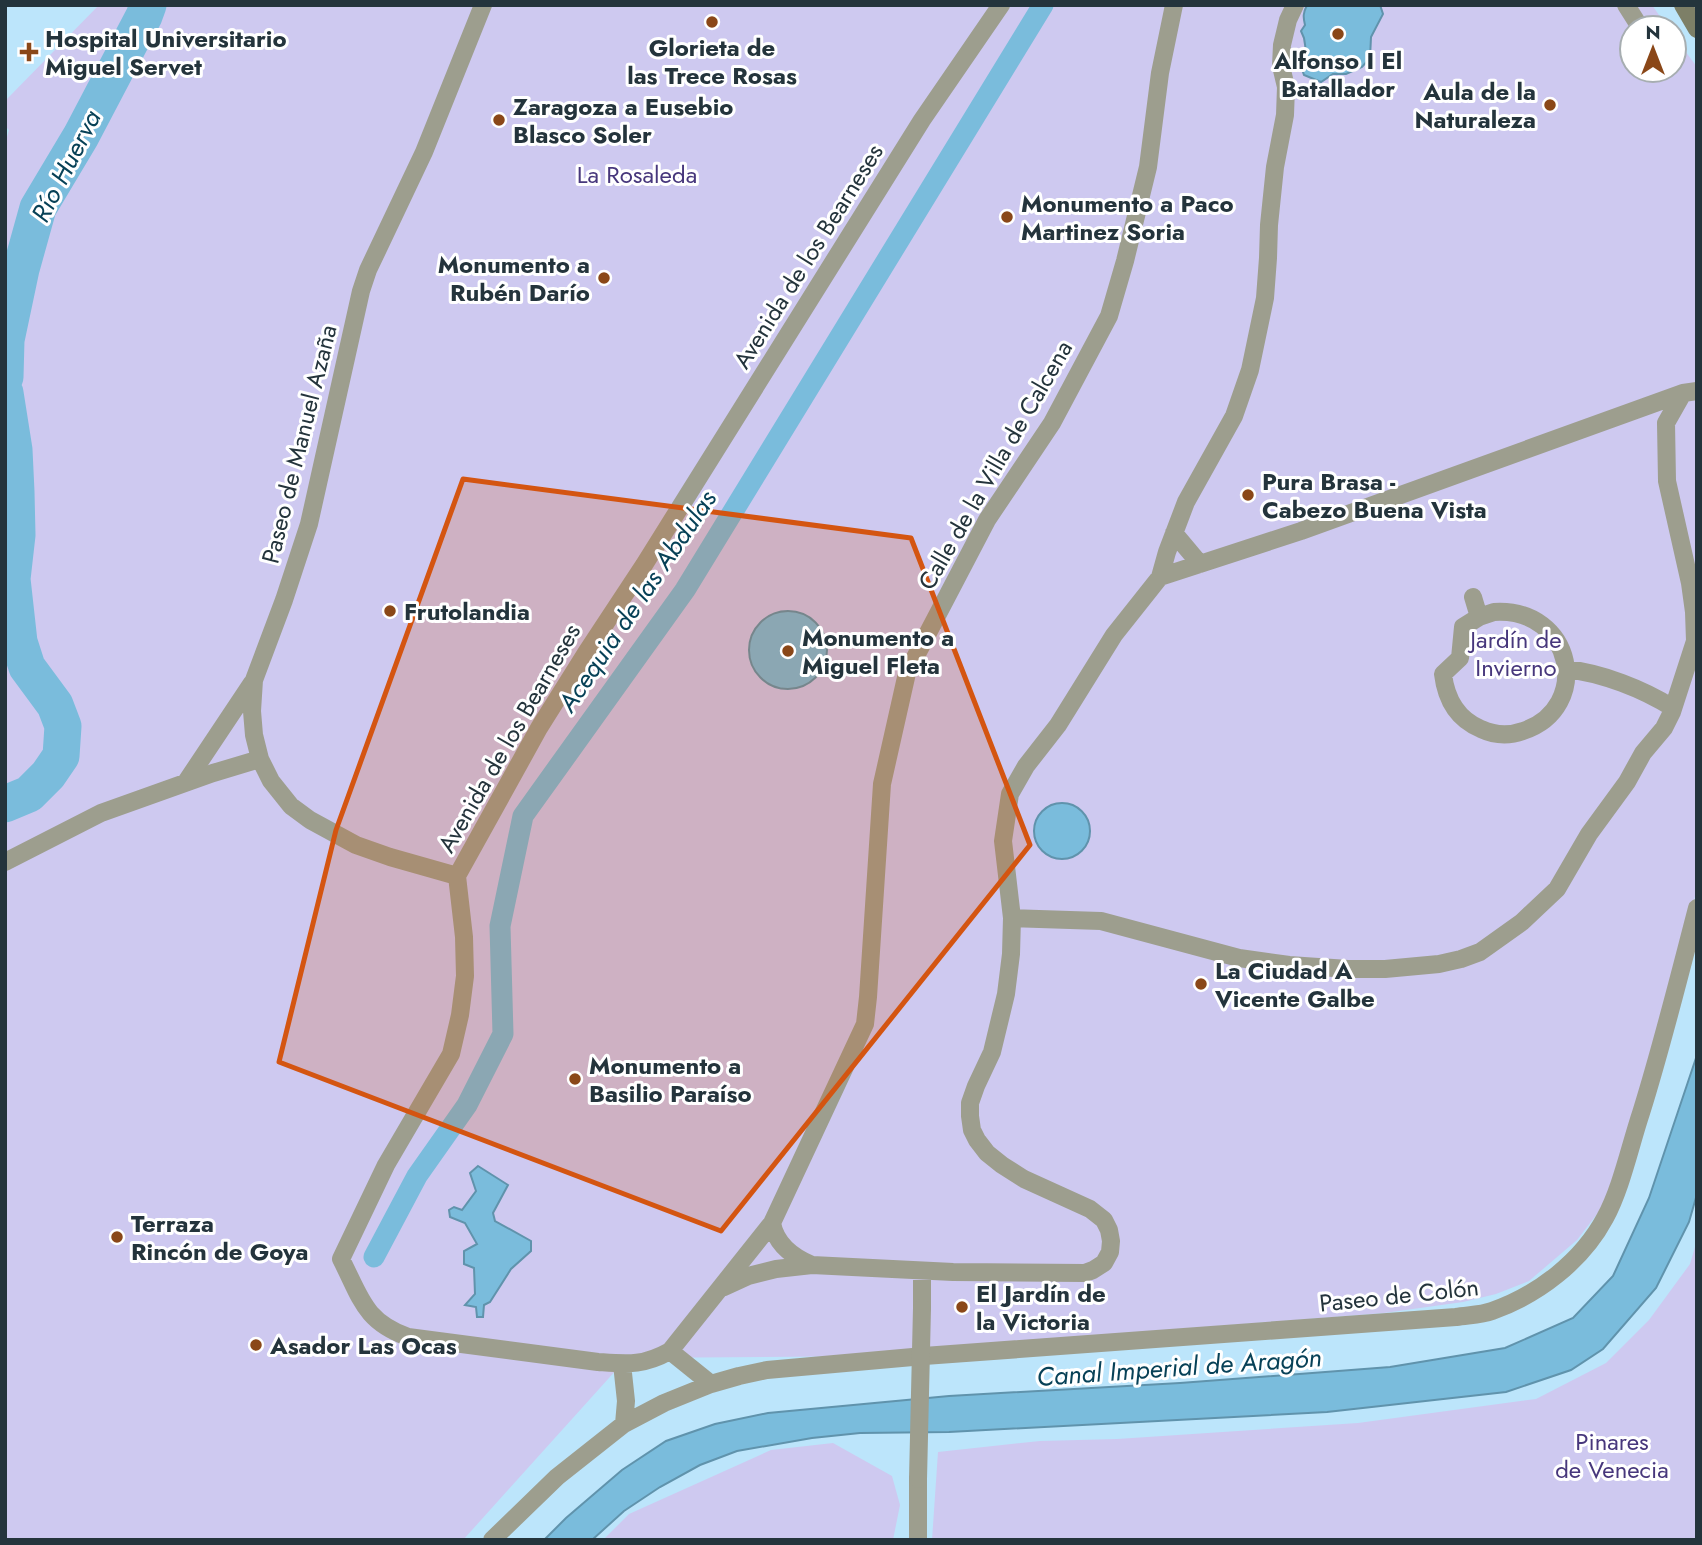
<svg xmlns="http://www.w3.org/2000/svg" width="1702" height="1545" viewBox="0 0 1702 1545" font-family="Jost,sans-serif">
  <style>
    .green { fill: #cec9f0 }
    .water { fill: #7abcdc; stroke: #6093ac; stroke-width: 2 }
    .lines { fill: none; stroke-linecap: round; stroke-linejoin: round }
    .canal { stroke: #7abcdc; stroke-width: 21 }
    .river { stroke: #7abcdc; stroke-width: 37 }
    .street { stroke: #9d9e8e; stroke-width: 18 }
    .secondary { stroke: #7d7f67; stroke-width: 18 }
    .street-bridge { stroke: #9d9e8e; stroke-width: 18 }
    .marked { fill: #d45511; fill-opacity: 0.2; stroke: #d45511; stroke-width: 5; stroke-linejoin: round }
    .poi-dot { fill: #8a4718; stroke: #fff; stroke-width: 2.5 }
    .labels { text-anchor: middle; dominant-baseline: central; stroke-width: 6; stroke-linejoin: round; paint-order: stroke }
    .poi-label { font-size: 24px; font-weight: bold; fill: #24343c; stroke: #fff; text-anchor: start }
    .park-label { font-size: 24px; fill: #47377c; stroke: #fff }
    .street-label { font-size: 24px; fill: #24343c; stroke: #fff }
    .water-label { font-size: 26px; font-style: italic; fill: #074157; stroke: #fff }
  </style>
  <rect width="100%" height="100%" fill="#bce5fb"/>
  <path class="green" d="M99 5H1652L1668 28H1632V70H1674V36L1697 67V888L1654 1064 1604 1205 1577 1240 1529 1281 1496 1294 1463 1302 1384 1313 1052 1339 890 1356 627 1358 463 1540H5V144L9 130 5 126V101Z
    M1697 1240V1540H932L938 1452 1040 1441 1117 1439 1358 1423 1536 1399 1606 1363 1649 1320 1690 1264Z
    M833 1443 892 1476 900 1505 893 1540H603L629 1514 771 1450Z"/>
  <path class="water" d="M1307 5H1380L1383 14 1371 37 1370 58 1362 67 1346 74H1333L1321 82 1304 75 1300 63V57L1306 51 1304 38 1301 31 1305 25C1303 17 1303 13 1307 5Z
    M749 650a39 39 0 1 1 78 0a39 39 0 1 1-78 0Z
    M1034 831a28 28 0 1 1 56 0a28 28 0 1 1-56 0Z
    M1697 1055V1194L1689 1222 1656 1288 1603 1349 1571 1370 1506 1392 1327 1412 949 1432 860 1433 812 1438 737 1451 700 1465 660 1487 624 1511 592 1540H544L566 1518 622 1470 666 1441 715 1424 768 1413 949 1396 1180 1383 1390 1367 1505 1348 1573 1318 1613 1276 1649 1198Z
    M478 1166 508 1185 493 1213 495 1221 531 1241V1251L511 1269 490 1302 484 1305 483 1317H477L476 1307 465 1305 475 1294 474 1268 464 1264V1251L477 1244 465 1223 450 1217 449 1210 454 1207 462 1210 476 1191 470 1173Z"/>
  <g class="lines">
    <path class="canal" d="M374 1257 417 1176 467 1105 503 1034 500 926 523 816 685 590 1043 5"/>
    <path class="river" d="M5 377 6 340 21 269 38 208 81 136 144 16 148 5
      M5 393 14 450 16 492 17 535 12 579 19 642 27 667 55 705 63 726 61 756 48 775 29 794 5 804"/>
    <path class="street" d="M1001 5 922 120 644 565 586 653 539 728 457 876 464 937 465 976 460 1015 451 1054 386 1165 341 1259C361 1298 364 1321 408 1337L598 1362C628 1364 643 1366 670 1351L772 1223 865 1024 868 997 882 784 907 673 987 520 1052 423 1109 316 1125 261 1148 167 1160 73 1174 5
      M1626 5 1638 24
      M1174 533 1200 564
      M1160 577 1301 531 1683 393 1697 391
      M1473 597 1479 617
      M1494 612C1574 607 1593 708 1523 731 1509 736 1494 735 1481 729 1457 719 1446 699 1443 674L1460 658 1463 627 1479 617Z
      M1566 669C1602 673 1643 689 1673 708
      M186 782 252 683
      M5 862 101 813 213 773 260 759
      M457 876 390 857 356 845 310 820 291 806 271 781 260 759 254 735 252 711 254 680 284 600 309 524 361 291 368 270 424 152 483 5
      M1012 918 1101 921 1239 958 1289 965 1348 969H1385L1439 964 1461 959 1480 952 1522 922 1557 889 1589 834 1627 782 1643 753 1664 728 1672 712 1695 641 1694 612 1690 583 1667 481 1666 423 1683 393
      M772 1223C776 1245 793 1257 812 1265
      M724 1287 748 1276 776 1269 812 1265 953 1272 1085 1273 1093 1270 1104 1263 1110 1252 1111 1241 1109 1230 1104 1220 1090 1209 1024 1179 1002 1165 987 1153 977 1140 972 1130 970 1116V1103L976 1086 992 1052 1006 994 1011 954 1012 918 1003 841 1010 794 1026 766 1058 725 1114 635 1160 577 1167 552 1186 502 1234 416 1250 370 1265 298 1268 258 1269 225 1275 167 1285 115 1286 87 1281 66 1282 45 1288 20 1295 5
      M922 1308V1271
      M670 1351 711 1384
      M622 1364 626 1401 624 1424
      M918 1479V1540
      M492 1540 557 1477 624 1424 664 1403 711 1384 739 1376 767 1370 924 1356 1456 1317C1468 1315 1481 1315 1492 1311 1538 1295 1582 1261 1605 1218 1621 1189 1630 1146 1641 1113 1662 1046 1679 977 1697 908"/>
    <path class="secondary" d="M1683 5 1697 29"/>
    <path class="street-bridge" d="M918 1479 922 1308"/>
  </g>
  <path class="marked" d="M463 479 911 538 1030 845 721 1231 279 1062 336 830Z"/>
  <g class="poi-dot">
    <circle cx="712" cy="22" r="7"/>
    <circle cx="1338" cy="34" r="7"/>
    <path d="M25.5 41.5h7v7h7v7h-7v7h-7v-7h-7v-7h7z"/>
    <circle cx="1550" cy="105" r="7"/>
    <circle cx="499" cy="120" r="7"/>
    <circle cx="1007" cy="217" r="7"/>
    <circle cx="604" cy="278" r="7"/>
    <circle cx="1248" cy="495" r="7"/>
    <circle cx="390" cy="611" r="7"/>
    <circle cx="788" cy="651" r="7"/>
    <circle cx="1201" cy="984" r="7"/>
    <circle cx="575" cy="1079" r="7"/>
    <circle cx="117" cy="1237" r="7"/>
    <circle cx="962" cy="1307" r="7"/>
    <circle cx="256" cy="1345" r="7"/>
  </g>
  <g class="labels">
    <g class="poi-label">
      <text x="45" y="38">Hospital Universitario<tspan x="45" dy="28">Miguel Servet</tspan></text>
      <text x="712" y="47" text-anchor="middle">Glorieta de<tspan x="712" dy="28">las Trece Rosas</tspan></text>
      <text x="1338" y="60" text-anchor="middle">Alfonso I El<tspan x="1338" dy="28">Batallador</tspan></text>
      <text x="1536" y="91" text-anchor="end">Aula de la<tspan x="1536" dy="28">Naturaleza</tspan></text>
      <text x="513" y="106">Zaragoza a Eusebio<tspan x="513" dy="28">Blasco Soler</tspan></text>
      <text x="1021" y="203">Monumento a Paco<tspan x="1021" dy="28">Martinez Soria</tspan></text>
      <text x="590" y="264" text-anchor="end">Monumento a<tspan x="590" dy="28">Rubén Darío</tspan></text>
      <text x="1262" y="481">Pura Brasa -<tspan x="1262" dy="28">Cabezo Buena Vista</tspan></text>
      <text x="404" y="611">Frutolandia</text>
      <text x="802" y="637">Monumento a<tspan x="802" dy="28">Miguel Fleta</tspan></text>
      <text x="1215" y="970">La Ciudad A<tspan x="1215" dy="28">Vicente Galbe</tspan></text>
      <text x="589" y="1065">Monumento a<tspan x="589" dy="28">Basilio Paraíso</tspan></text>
      <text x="131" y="1223">Terraza<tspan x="131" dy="28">Rincón de Goya</tspan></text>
      <text x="976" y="1293">El Jardín de<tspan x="976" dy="28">la Victoria</tspan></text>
      <text x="270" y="1345">Asador Las Ocas</text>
    </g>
    <g class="park-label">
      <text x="637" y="174">La Rosaleda</text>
      <text x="1516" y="639">Jardín de<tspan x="1516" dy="28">Invierno</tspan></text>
      <text x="1612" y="1441">Pinares<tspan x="1612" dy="28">de Venecia</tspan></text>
    </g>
    <g class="street-label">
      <text transform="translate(808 256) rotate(-58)">Avenida de los Bearneses</text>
      <text transform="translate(299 444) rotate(-76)">Paseo de Manuel Azaña</text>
      <text transform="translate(995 465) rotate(-60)">Calle de la Villa de Calcena</text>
      <text transform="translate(509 738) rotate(-60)">Avenida de los Bearneses</text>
      <text transform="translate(1399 1295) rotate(-6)">Paseo de Colón</text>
    </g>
    <g class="water-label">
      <text transform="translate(66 166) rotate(-63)">Río Huerva</text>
      <text transform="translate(637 601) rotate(-56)">Acequia de las Abdulas</text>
      <text transform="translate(1179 1367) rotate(-4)">Canal Imperial de Aragón</text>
    </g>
  </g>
  <rect width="1702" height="1545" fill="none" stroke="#24343c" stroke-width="14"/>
  <g transform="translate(1653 49)"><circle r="33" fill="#ffffff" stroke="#a7aeb1" stroke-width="2"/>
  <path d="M0-5L12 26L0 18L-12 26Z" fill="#8a4718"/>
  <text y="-10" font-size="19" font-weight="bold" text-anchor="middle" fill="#24343c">N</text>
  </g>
</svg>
